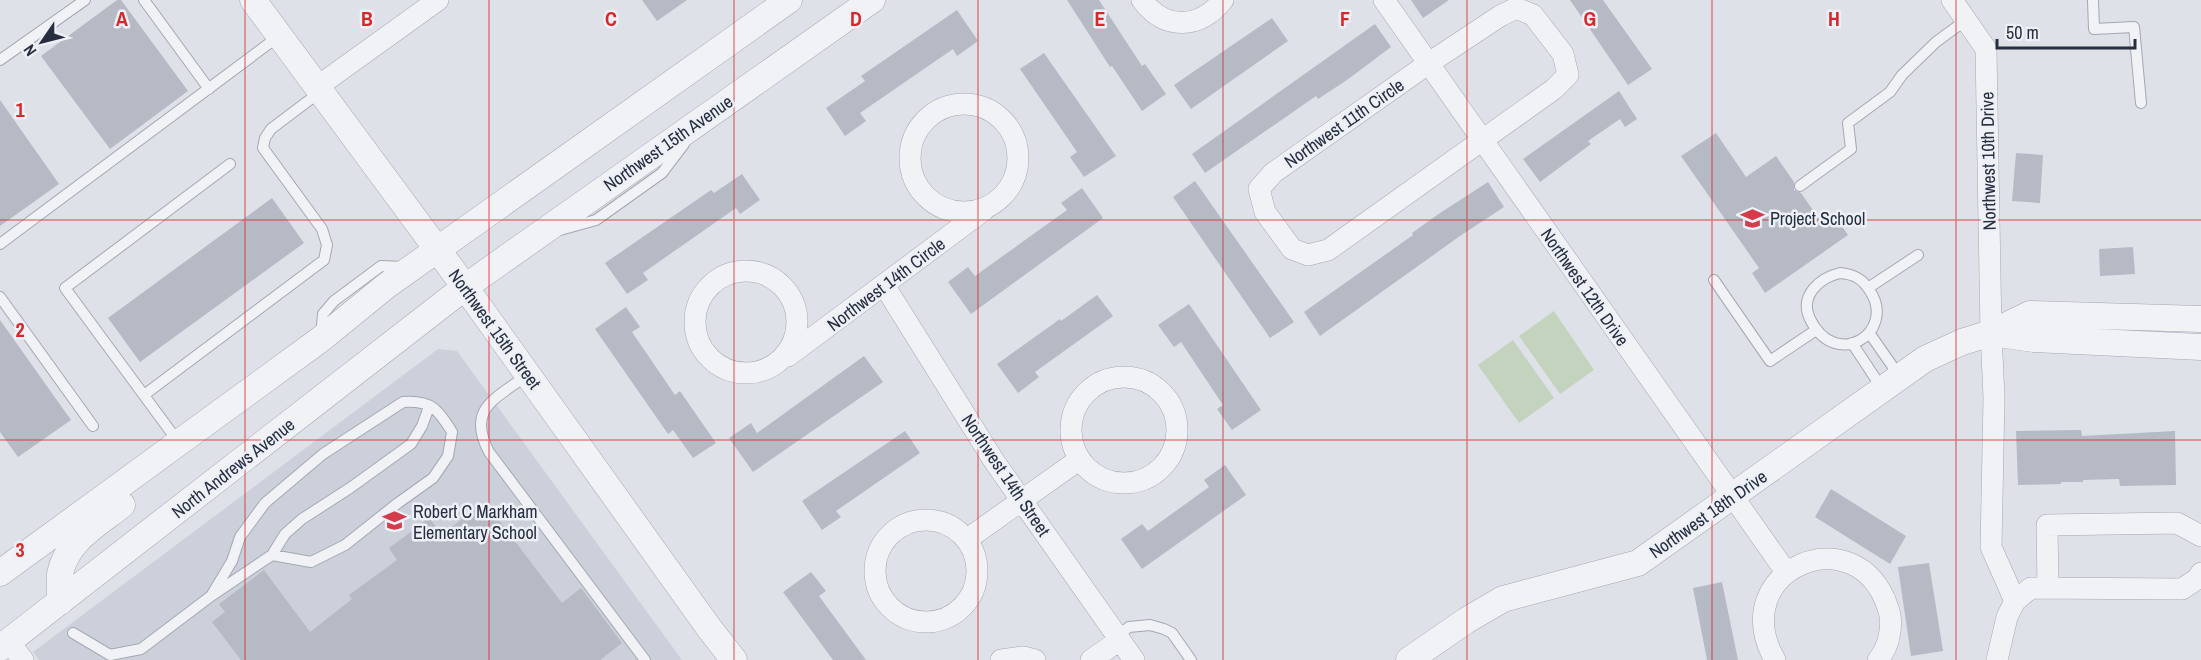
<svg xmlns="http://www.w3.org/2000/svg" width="2201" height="660" viewBox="0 0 2201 660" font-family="'Archivo Narrow',sans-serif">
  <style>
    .built { fill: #ccd0da }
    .green { fill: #c3d3be }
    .building { fill: #b5bac5 }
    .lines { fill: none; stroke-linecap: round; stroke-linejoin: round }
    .service-casing { stroke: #a3a8b2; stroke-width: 12 }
    .minor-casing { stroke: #a3a8b2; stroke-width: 22 }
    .tertiary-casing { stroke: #a3a8b2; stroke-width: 27 }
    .service { stroke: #f1f2f6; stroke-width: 10 }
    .minor { stroke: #f1f2f6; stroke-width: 21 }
    .tertiary { stroke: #f1f2f6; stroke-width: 26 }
    .grid { fill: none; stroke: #d62828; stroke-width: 1.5; stroke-opacity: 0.55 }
    .labels { text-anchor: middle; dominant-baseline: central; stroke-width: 5; stroke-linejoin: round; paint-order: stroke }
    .street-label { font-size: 18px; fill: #262e40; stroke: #edf0f6 }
    .poi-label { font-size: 18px; fill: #262e40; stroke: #edf0f6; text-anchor: start }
    .grid-label { font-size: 20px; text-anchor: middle; font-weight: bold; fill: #d62828; stroke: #edf0f6; stroke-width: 5; stroke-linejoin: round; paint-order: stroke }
  </style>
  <rect width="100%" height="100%" fill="#dee1e8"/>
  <path class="built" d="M438 349 457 351 682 660H39L33 652Z"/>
  <path class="green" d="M1554 311 1594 370 1560 394 1519 336Z
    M1513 340 1554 398 1519 423 1478 365Z"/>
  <path class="building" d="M117 0H121L188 91 110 149 41 56Z
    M642 0H687L657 21Z
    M1067 0H1099L1142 66 1145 64 1166 94 1142 111 1112 66 1110 67Z
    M1411 0H1449L1423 18Z
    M1570 0H1603L1652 69 1628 85Z
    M957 10 978 41 957 56 953 49 860 113 866 121 845 136 826 108 865 81 861 76Z
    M1272 18 1288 41 1191 109 1174 85Z
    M1375 24 1391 47 1347 80 1318 99 1316 96 1205 173 1192 154Z
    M1044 53 1116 156 1084 177 1070 157 1077 152 1020 69Z
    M1619 91 1637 119 1625 127 1620 119 1588 141 1591 144 1540 182 1523 159Z
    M0 100 59 184 0 226Z
    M1716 133 1746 177 1776 156 1794 182V190L1801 193 1822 223 1834 215 1848 235 1765 293 1752 273 1759 268 1681 156Z
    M2016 153 2043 155 2040 203 2012 201Z
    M742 174 760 200 740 214 736 208 643 273 648 280 627 294 605 263 711 190 714 193Z
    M1195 181 1294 322 1270 338 1173 197Z
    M1488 182 1504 207 1460 236 1320 336 1304 312 1413 235 1412 233 1437 215Z
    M1082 188 1103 218 971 314 948 282 968 267 975 276 1067 210 1061 203Z
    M272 198 304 243 140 362 108 318Z
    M2133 247 2135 274 2100 276 2099 249Z
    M1097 295 1113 316 1035 372 1039 377 1018 393 997 364 1060 319 1061 321Z
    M1189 304 1261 410 1232 430 1217 409 1223 405 1181 342 1174 347 1158 325Z
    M626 307 640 327 632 332 675 395 680 391 716 443 693 458 673 430 668 434 595 329Z
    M0 320 71 420 18 457 0 432Z
    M864 356 883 382 753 472 729 438 751 423 757 433Z
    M2081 430 2082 436 2175 431 2176 485 2120 486 2119 479 2083 480V482H2061V484L2018 485 2016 431Z
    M905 431 920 453 836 511 841 517 822 530 802 501Z
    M1225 465 1246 495 1142 569 1121 539 1142 524 1148 531 1209 487 1204 480Z
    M1831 489 1906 536 1890 564 1815 517Z
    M485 502 562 603 581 588 622 643 600 660H241L212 622 225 612 219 604 264 570 310 632 352 599 349 595 397 560 389 548 404 537 429 518 442 534Z
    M1929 563 1943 651 1911 656 1898 567Z
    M811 572 826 591 819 596 866 660H833L783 592Z
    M1722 582 1738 660H1707L1693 588Z"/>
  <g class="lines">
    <defs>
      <path id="service" d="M144 0 209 89
        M2093 0 2094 29 2134 27 2141 103
        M0 60 85 0
        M1800 186 1851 149 1848 123 1890 92 1902 75 1936 42 1966 20
        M560 230 596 220 662 173 684 144
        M0 244 279 36
        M1840 273C1854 274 1863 279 1870 291 1897 332 1836 372 1810 319 1799 296 1819 278 1840 273Z
        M1714 280 1770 361 1816 330
        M1868 288 1918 255
        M0 297 93 426
        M1870 334 1900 377
        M321 336 323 314 334 301 381 266 406 267
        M1852 343 1883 390
        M527 375C496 399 466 408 489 452L645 660
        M144 395 324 260 327 245 322 229 263 148 265 138 271 129 320 92
        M179 443 65 288 230 164
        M272 555 285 534 302 519 350 488 411 444 422 426 429 407
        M73 633 110 655 141 649 211 596 272 555 311 562 345 545 398 503 433 478 448 456 452 432C438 409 431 400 403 402L323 454 265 503 240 537 232 561 211 596
        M1117 636 1129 627 1150 625 1164 629 1172 633 1191 660"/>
      <path id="minor" d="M1142 0C1165 31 1200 29 1223 0
        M1384 0 1786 572
        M1952 0 1986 49 1991 333 1994 398 1991 547 2015 601
        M1516 8 1533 15 1563 54 1568 75 1554 89 1328 250 1308 255 1292 249 1265 212 1259 189 1273 173 1429 63 1500 16Z
        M317 87 438 0
        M910 158a54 54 0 1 1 108 0a54 54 0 1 1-108 0Z
        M695 322a51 51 0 1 1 102 0a51 51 0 1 1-102 0Z
        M884 285 994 461 1134 660
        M788 356 984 210
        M1071 430a53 53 0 1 1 106 0a53 53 0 1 1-106 0Z
        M875 571a51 51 0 1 1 102 0a51 51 0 1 1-102 0Z
        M966 540 1080 459
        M2048 588 2047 525 2177 523 2201 536
        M9 642 23 660
        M1001 660 1023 657 1035 660
        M1091 660 1120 640
        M1775 660C1724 570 1857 513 1888 608 1894 624 1889 647 1878 660
        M1997 660 2007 617 2015 601 2031 588 2182 589 2197 579 2201 573"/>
      <path id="tertiary" d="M253 0 465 287 709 628 734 660
        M1991 333 2034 339 2201 347
        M0 573 321 339 386 286 789 0
        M60 602C60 593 59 583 60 574 66 541 98 524 122 505
        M0 648 465 287 872 0
        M1409 660 1467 620 1503 599 1638 563 1925 359 1962 342 1991 333 2030 314 2201 319"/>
    </defs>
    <use href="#service" class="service-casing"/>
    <use href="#minor" class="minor-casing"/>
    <use href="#tertiary" class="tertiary-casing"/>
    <use href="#service" class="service"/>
    <use href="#minor" class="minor"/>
    <use href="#tertiary" class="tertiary"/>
  </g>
  <path class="grid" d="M245 0V660M489 0V660M734 0V660M978 0V660M1223 0V660M1467 0V660M1712 0V660M1956 0V660M0 220H2201M0 440H2201"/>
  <defs>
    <symbol id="school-bare" viewBox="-9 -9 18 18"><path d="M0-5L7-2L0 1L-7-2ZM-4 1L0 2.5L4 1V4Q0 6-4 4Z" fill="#d53b4b" stroke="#edf0f6" stroke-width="2.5" paint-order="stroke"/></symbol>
  </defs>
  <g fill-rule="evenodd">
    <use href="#school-bare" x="1736" y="202" width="33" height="33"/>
    <use href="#school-bare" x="378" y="504" width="33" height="33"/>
  </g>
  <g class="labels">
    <g class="street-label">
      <text transform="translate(1344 123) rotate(-35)">Northwest 11th Circle</text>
      <text transform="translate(668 143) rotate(-35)">Northwest 15th Avenue</text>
      <text transform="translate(1988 161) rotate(-91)">Northwest 10th Drive</text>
      <text transform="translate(886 284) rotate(-37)">Northwest 14th Circle</text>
      <text transform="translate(1585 287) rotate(55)">Northwest 12th Drive</text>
      <text transform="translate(495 329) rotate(54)">Northwest 15th Street</text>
      <text transform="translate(233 468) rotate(-38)">North Andrews Avenue</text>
      <text transform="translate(1006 475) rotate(56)">Northwest 14th Street</text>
      <text transform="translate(1708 514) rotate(-35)">Northwest 18th Drive</text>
    </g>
    <g class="poi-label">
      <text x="1770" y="218">Project School</text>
      <text x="413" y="511">Robert C Markham<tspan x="413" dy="21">Elementary School</tspan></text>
    </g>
  </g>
  <g class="grid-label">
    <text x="122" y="26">A</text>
    <text x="367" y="26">B</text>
    <text x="611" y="26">C</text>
    <text x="856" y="26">D</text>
    <text x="1100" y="26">E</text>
    <text x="1345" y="26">F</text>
    <text x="1590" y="26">G</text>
    <text x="1834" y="26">H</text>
    <text x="20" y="117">1</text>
    <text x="20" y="337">2</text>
    <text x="20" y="557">3</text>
  </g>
  <g transform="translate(42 42) rotate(235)" stroke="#edf0f6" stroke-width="4.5" paint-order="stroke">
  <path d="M0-4.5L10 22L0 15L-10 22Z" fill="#262e40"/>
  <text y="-9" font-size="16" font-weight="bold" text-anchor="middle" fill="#262e40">N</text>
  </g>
  <path d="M1997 39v9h138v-9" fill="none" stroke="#262e40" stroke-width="3"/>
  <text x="2006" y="39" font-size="18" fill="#262e40" stroke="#edf0f6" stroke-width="4.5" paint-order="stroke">50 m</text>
</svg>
